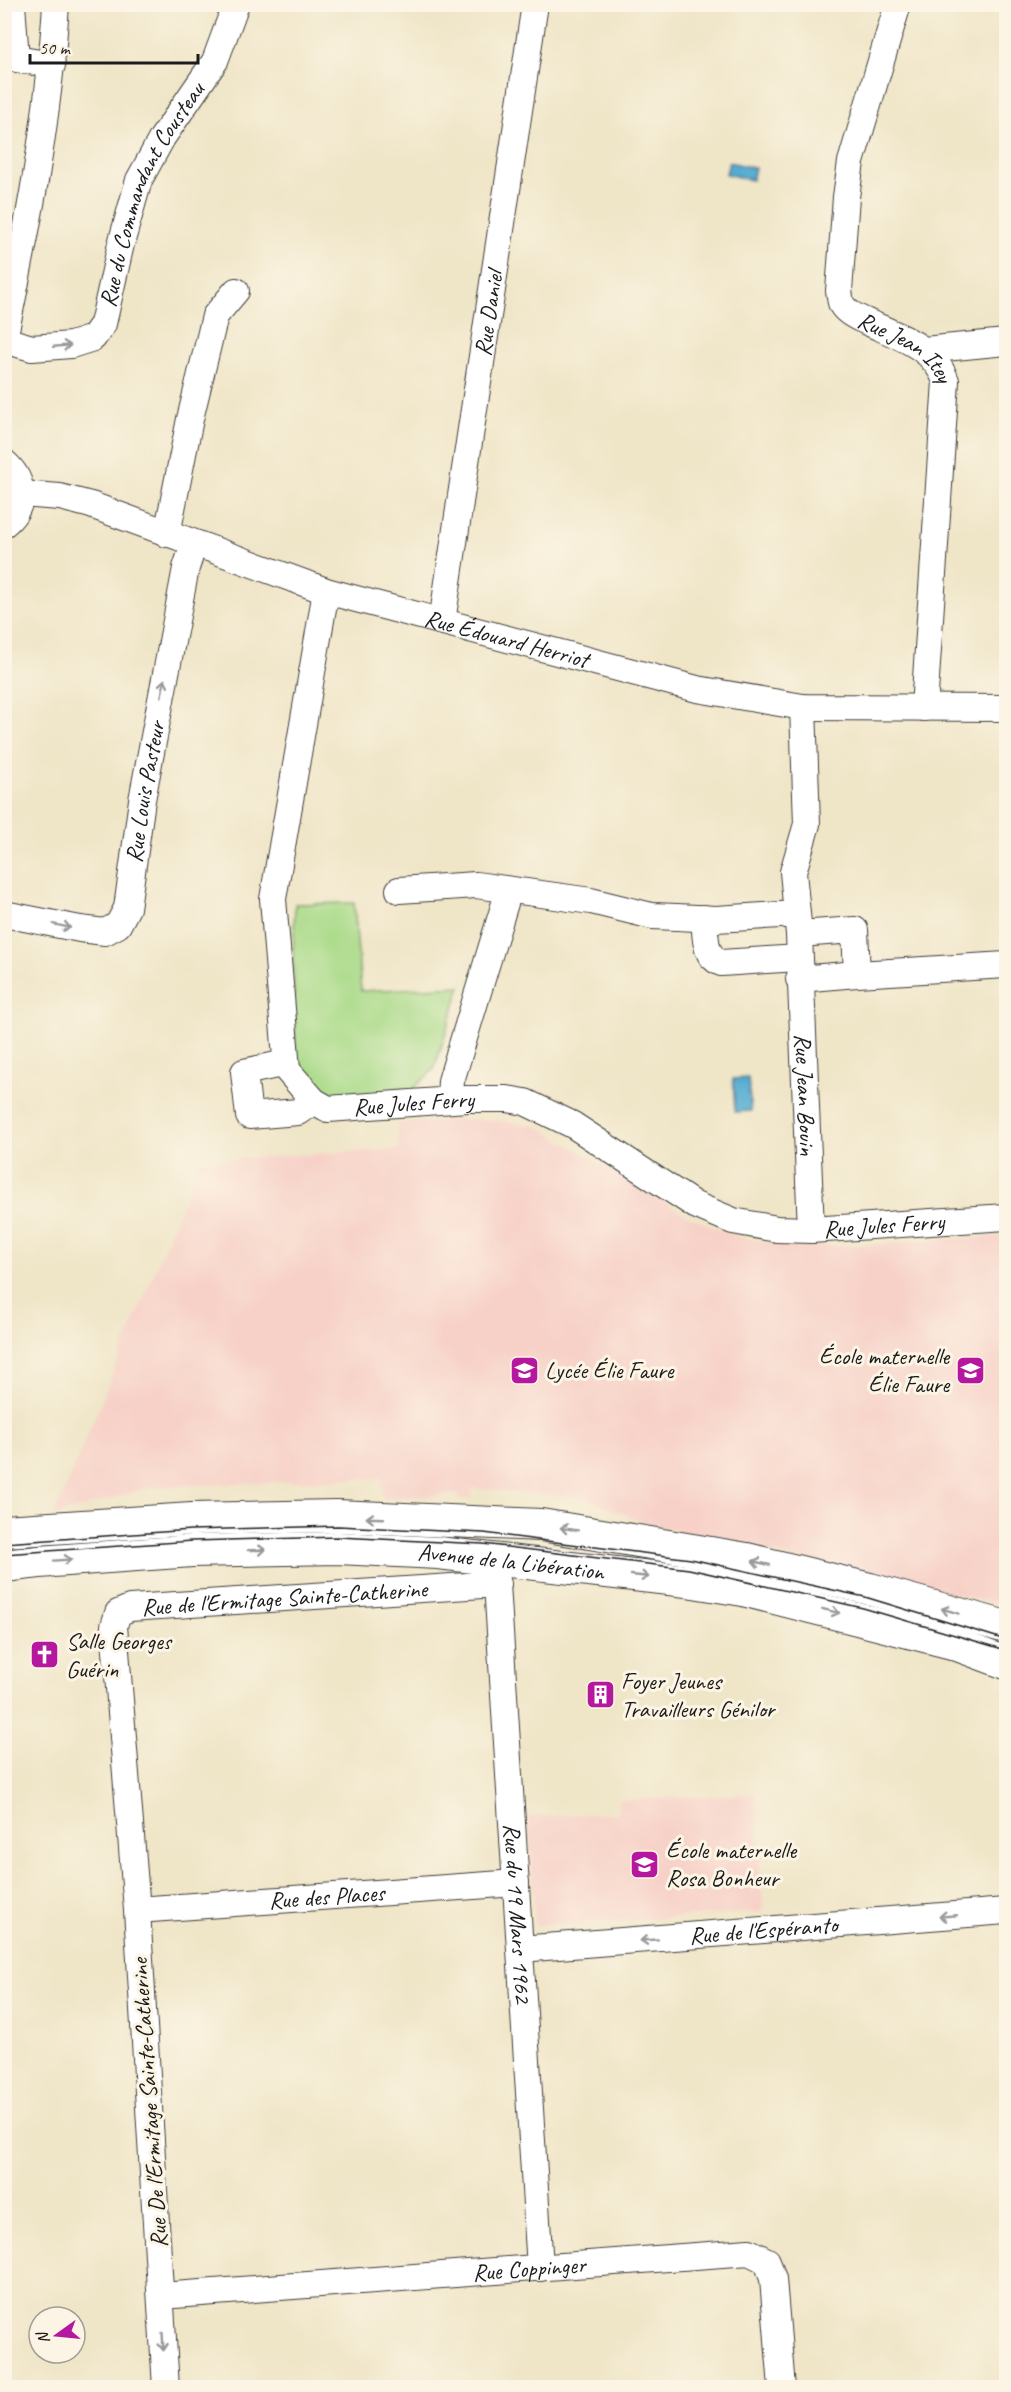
<svg xmlns="http://www.w3.org/2000/svg" width="1011" height="2392" viewBox="0 0 1011 2392" font-family="Caveat,sans-serif">
  <style>
    .built { fill: #f7d1c8 }
    .green { fill: #a9da88; stroke: #627b52; stroke-width: 1.5 }
    .water { fill: #55acd2; stroke: #386477; stroke-width: 1.5 }
    .lines { fill: none; stroke-linecap: round; stroke-linejoin: round }
    .minor-casing { stroke: #3c3a36; stroke-width: 28 }
    .tertiary-casing { stroke: #3c3a36; stroke-width: 34 }
    .minor { stroke: #fff; stroke-width: 26 }
    .tertiary { stroke: #fff; stroke-width: 32 }
    .tram { stroke: #1c1c1c; stroke-width: 1.5 }
    .oneway { stroke: #999 }
    .labels { text-anchor: middle; dominant-baseline: central; stroke-width: 6; stroke-linejoin: round; paint-order: stroke }
    .street-label { font-size: 24px; fill: #1c1c1c; stroke: #fcf5e5 }
    .poi-label { font-size: 24px; fill: #1c1c1c; stroke: #fcf5e5; text-anchor: start }
  </style>
  <rect width="100%" height="100%" fill="#fcf5e5"/>
  <filter id="ink" filterUnits="userSpaceOnUse"><feTurbulence type="fractalNoise" baseFrequency=".0167" numOctaves="2"/><feDisplacementMap in="SourceGraphic" scale="12" xChannelSelector="R" yChannelSelector="G"/><feConvolveMatrix kernelMatrix="1 2 1 2 8 2 1 2 1" color-interpolation-filters="sRGB"/></filter>
  <filter id="wash" filterUnits="userSpaceOnUse"><feTurbulence type="fractalNoise" baseFrequency=".008" numOctaves="4" result="noise"/><feDisplacementMap in="SourceGraphic" scale="24" xChannelSelector="R" yChannelSelector="G"/><feGaussianBlur stdDeviation="1.35" result="paint"/><feColorMatrix in="noise" values="0 0 0 0 0 0 0 0 0 0 0 0 0 0 0 0 0 1.4 0 .05"/><feComposite in="paint" operator="in"/></filter>
  <g filter="url(#wash)">
    <rect width="100%" height="100%" fill="#efe5c7"/>
    <path class="built" d="M458 1119 493 1120 537 1126 690 1217 740 1237 792 1247 859 1245 1006 1235V1606L647 1524 585 1498 472 1488V1498L458 1499 457 1494 383 1499 382 1478 150 1487 54 1516 200 1161 399 1149 397 1124Z
      M755 1794 763 1912 535 1925 528 1817 618 1813 619 1800Z"/>
    <path class="green" d="M354 903 361 991 461 986 434 1069 409 1093 345 1100 312 1090 296 1066 293 959 295 904Z"/>
    <path class="water" d="M729 162 755 168 752 180 726 174Z
      M748 1078 751 1111 735 1112 733 1079Z"/>
  </g>
  <g filter="url(#ink)">
    <g class="lines">
      <defs>
        <g id="minor">
          <path d="M12 4 16 59 52 65"/>
          <path id="s1" d="M898 4 851 162 846 197 839 291C840 295 840 302 842 305 846 312 858 318 865 321 897 336 933 345 946 381L924 708"/>
          <path d="M4 339C28 228 49 118 56 4"/>
          <path id="s2" d="M4 340 32 348 71 345 93 338 103 324 121 244 139 180 162 138 215 61 236 4"/>
          <path d="M924 350 1006 342"/>
          <path d="M4 462C26 481 26 506 4 524"/>
          <path id="s3" d="M21 494 60 497 91 505 326 591 697 689 803 707 1006 708"/>
          <path d="M167 534 190 419 215 316 236 291"/>
          <path id="s4" d="M326 591 273 899 287 1070 314 1101 328 1109 467 1099H507L525 1102 573 1125 695 1205 733 1221 777 1229 811 1230 1006 1217"/>
          <path id="s5" d="M442 622 535 4"/>
          <path id="s6" d="M803 707 807 824 793 872 799 934 811 1230"/>
          <path d="M399 890 476 885 591 901 652 916 677 917 716 919 797 914"/>
          <path id="s7" d="M4 914 80 929 105 932 118 925 127 908 142 800 186 568 194 544"/>
          <path d="M704 918C706 934 703 956 721 963L799 958"/>
          <path d="M799 934 855 930 857 974 1006 965"/>
          <path d="M799 979 857 974"/>
          <path d="M286 1063 244 1072 249 1116 298 1112 314 1101"/>
          <path d="M450 1099 451 1081 509 890"/>
          <path id="s8" d="M496 1568 540 2268"/>
          <path id="s9" d="M137 1910 516 1883"/>
          <path id="s10" d="M520 1949 1006 1911"/>
          <path id="s11" d="M161 2296 749 2252 767 2261 773 2279 782 2388"/>
          <path id="s12" d="M166 2388 137 1910 114 1626 118 1613 130 1608 498 1584"/>
        </g>
        <g id="tertiary">
          <path d="M4 1531 192 1519 337 1516 541 1525 747 1559 870 1589 1006 1627"/>
          <path id="s13" d="M4 1566 39 1562 192 1551 338 1548 438 1553 687 1581 743 1590 952 1643 1006 1663"/>
        </g>
      </defs>
      <use href="#minor" class="minor-casing"/>
      <use href="#tertiary" class="tertiary-casing"/>
      <use href="#minor" class="minor"/>
      <use href="#tertiary" class="tertiary"/>
      <path class="tram" d="M4 1543 191 1530 338 1526 484 1533 691 1559 865 1597 1006 1640
        M4 1554 192 1541 338 1537 483 1544 689 1569 863 1608 1006 1650"/>
    </g>
    <defs><path id="oneway-shaft" d="M-6 0H5M1.5-3L5.5 0L1.5 3" fill="none" stroke-width="1.6" stroke-linecap="round" stroke-linejoin="round" transform="scale(1.5)"/></defs>
    <g class="oneway">
      <use href="#oneway-shaft" transform="translate(62 346) rotate(-5)"/>
      <use href="#oneway-shaft" transform="translate(163 688) rotate(-79)"/>
      <use href="#oneway-shaft" transform="translate(62 926) rotate(12)"/>
      <use href="#oneway-shaft" transform="translate(375 1518) rotate(-178)"/>
      <use href="#oneway-shaft" transform="translate(569 1529) rotate(-171)"/>
      <use href="#oneway-shaft" transform="translate(257 1550) rotate(-1)"/>
      <use href="#oneway-shaft" transform="translate(63 1560) rotate(-4)"/>
      <use href="#oneway-shaft" transform="translate(761 1563) rotate(-167)"/>
      <use href="#oneway-shaft" transform="translate(640 1576) rotate(6)"/>
      <use href="#oneway-shaft" transform="translate(831 1611) rotate(14)"/>
      <use href="#oneway-shaft" transform="translate(950 1611) rotate(-164)"/>
      <use href="#oneway-shaft" transform="translate(948 1916) rotate(175)"/>
      <use href="#oneway-shaft" transform="translate(649 1940) rotate(176)"/>
      <use href="#oneway-shaft" transform="translate(163 2342) rotate(87)"/>
    </g>
  </g>
  <defs>
    <symbol id="school-square" viewBox="-11 -11 22 22"><rect x="-9" y="-9" width="18" height="18" rx="4" fill="#b5179e" stroke="#fcf5e5"/><path d="M0-5L7-2L0 1L-7-2ZM-4 1L0 2.5L4 1V4Q0 6-4 4Z" fill="#fff"/></symbol>
    <symbol id="church-square" viewBox="-11 -11 22 22"><rect x="-9" y="-9" width="18" height="18" rx="4" fill="#b5179e" stroke="#fcf5e5"/><path d="M-1.2-6h2.4v3.5h3.3v2.4h-3.3V6h-2.4V-.1h-3.3v-2.4h3.3Z" fill="#fff"/></symbol>
    <symbol id="building-square" viewBox="-11 -11 22 22"><rect x="-9" y="-9" width="18" height="18" rx="4" fill="#b5179e" stroke="#fcf5e5"/><path d="M-4-6H4V6H1V3H-1V6H-4ZM-2.5-4.3h1.7v1.8h-1.7ZM.8-4.3h1.7v1.8H.8ZM-2.5-1h1.7V.8h-1.7ZM.8-1h1.7V.8H.8Z" fill="#fff"/></symbol>
  </defs>
  <g fill-rule="evenodd">
    <use href="#school-square" x="508" y="1354" width="33" height="33"/>
    <use href="#school-square" x="954" y="1354" width="33" height="33"/>
    <use href="#church-square" x="28" y="1638" width="33" height="33"/>
    <use href="#building-square" x="584" y="1678" width="33" height="33"/>
    <use href="#school-square" x="628" y="1848" width="33" height="33"/>
  </g>
  <g class="labels">
    <g class="street-label">
      <text stroke="none"><textPath href="#s2" startOffset="248">Rue du Commandant Cousteau</textPath></text>
      <text stroke="none"><textPath href="#s5" startOffset="312">Rue Daniel</textPath></text>
      <text stroke="none"><textPath href="#s1" startOffset="386">Rue Jean Itey</textPath></text>
      <text stroke="none"><textPath href="#s3" startOffset="508">Rue Édouard Herriot</textPath></text>
      <text stroke="none"><textPath href="#s7" startOffset="254">Rue Louis Pasteur</textPath></text>
      <text stroke="none"><textPath href="#s6" startOffset="390">Rue Jean Bouin</textPath></text>
      <text stroke="none"><textPath href="#s4" startOffset="627">Rue Jules Ferry</textPath></text>
      <text stroke="none"><textPath href="#s4" startOffset="1131">Rue Jules Ferry</textPath></text>
      <text stroke="none"><textPath href="#s13" startOffset="508">Avenue de la Libération</textPath></text>
      <text stroke="none"><textPath href="#s12" startOffset="945">Rue de l'Ermitage Sainte-Catherine</textPath></text>
      <text stroke="none"><textPath href="#s9" startOffset="190">Rue des Places</textPath></text>
      <text stroke="none"><textPath href="#s8" startOffset="346">Rue du 19 Mars 1962</textPath></text>
      <text stroke="none"><textPath href="#s10" startOffset="244">Rue de l'Espéranto</textPath></text>
      <text transform="translate(149 2103) rotate(-94)">Rue De l'Ermitage Sainte-Catherine</text>
      <text stroke="none"><textPath href="#s11" startOffset="369">Rue Coppinger</textPath></text>
    </g>
    <g class="poi-label">
      <text x="949" y="1356" text-anchor="end">École maternelle<tspan x="949" dy="28">Élie Faure</tspan></text>
      <text x="545" y="1370">Lycée Élie Faure</text>
      <text x="66" y="1641">Salle Georges<tspan x="66" dy="28">Guérin</tspan></text>
      <text x="621" y="1681">Foyer Jeunes<tspan x="621" dy="28">Travailleurs Génilor</tspan></text>
      <text x="666" y="1850">École maternelle<tspan x="666" dy="28">Rosa Bonheur</tspan></text>
    </g>
  </g>
  <rect width="1011" height="2392" fill="none" stroke="#fcf5e5" stroke-width="24"/>
  <g transform="translate(57 2335) rotate(255)"><circle r="28" fill="#fcf5e5" stroke="#a29e95" stroke-width="1.5"/>
  <path d="M0-4.5L10 22L0 15L-10 22Z" fill="#b5179e"/>
  <text y="-9" font-size="16" font-weight="bold" text-anchor="middle" fill="#1c1c1c">N</text>
  </g>
  <path d="M30 54v9h168v-9" fill="none" stroke="#1c1c1c" stroke-width="3"/>
  <text x="39" y="54" font-size="18" fill="#1c1c1c" stroke="#fcf5e5" stroke-width="4.5" paint-order="stroke">50 m</text>
</svg>
